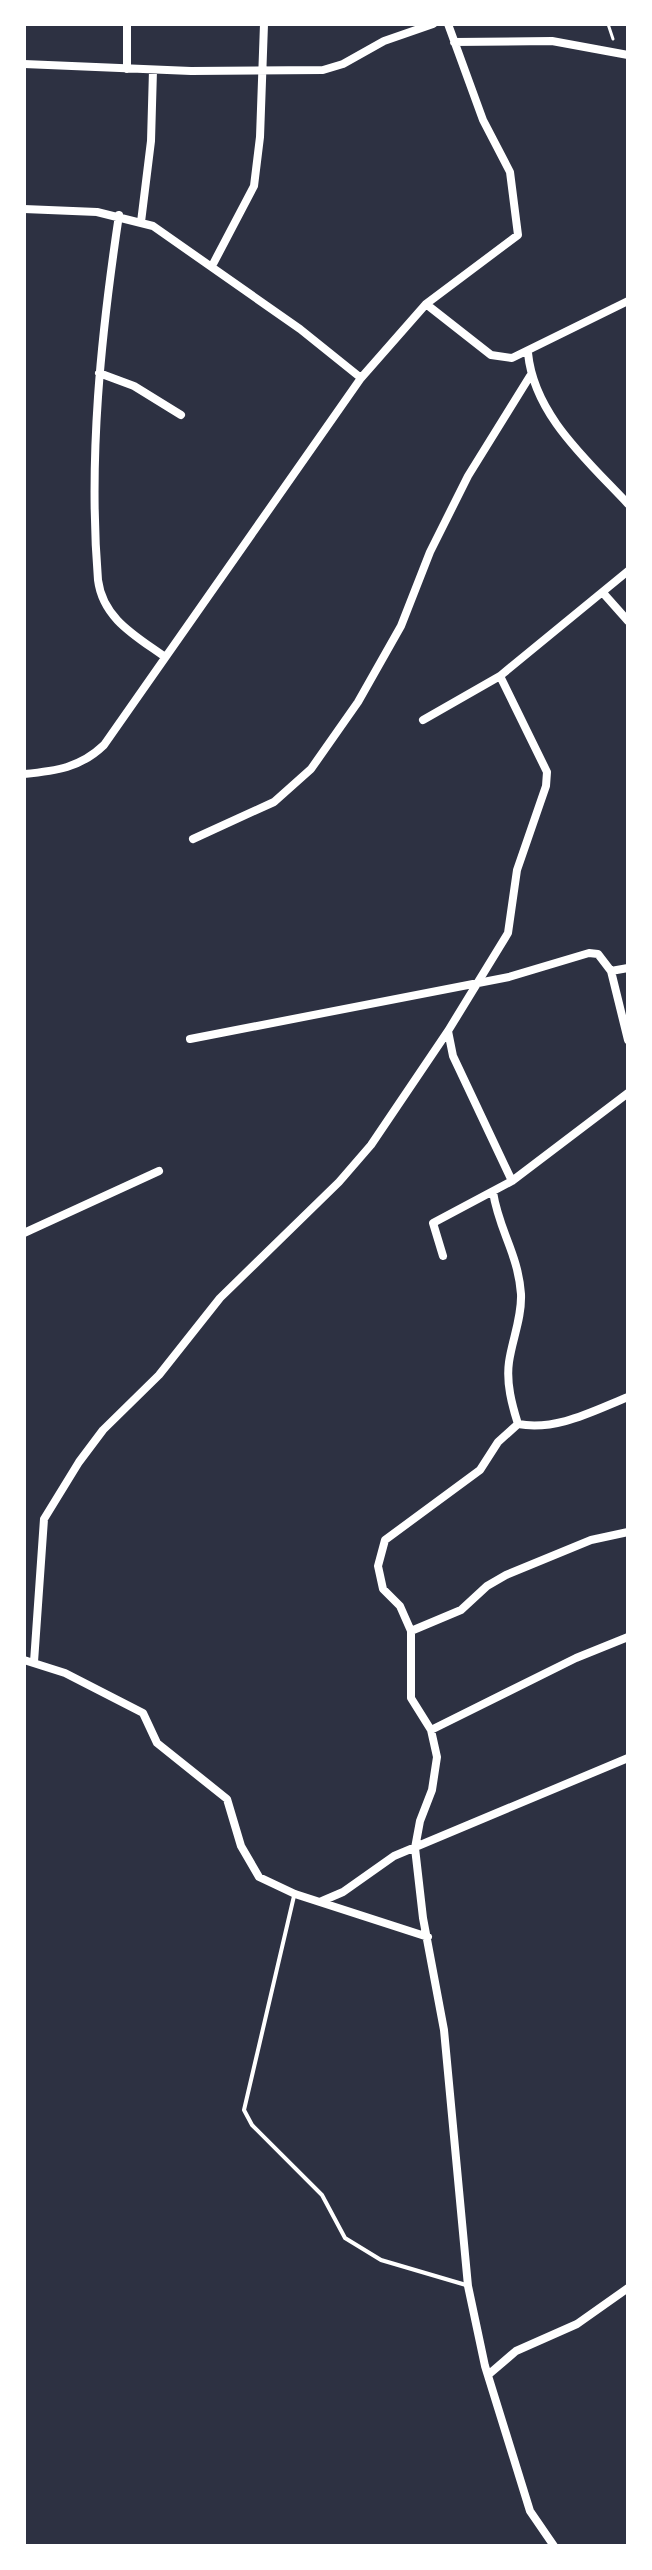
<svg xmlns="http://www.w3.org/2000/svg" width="652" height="2570" viewBox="0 0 652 2570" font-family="'Open Sans',sans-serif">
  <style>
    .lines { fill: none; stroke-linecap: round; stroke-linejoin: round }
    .path { stroke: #fff; stroke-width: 3 }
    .service { stroke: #fff; stroke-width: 4 }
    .minor { stroke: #fff; stroke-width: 8 }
  </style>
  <rect width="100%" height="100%" fill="#2d3142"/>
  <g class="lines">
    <path class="path" d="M608 24 613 39"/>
    <path class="service" d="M294 1896 244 2110 252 2125 322 2195 345 2238 381 2260 466 2285"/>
    <path class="minor" d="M454 42 552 41 628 55
      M24 64 191 71 323 70 343 64 384 41 433 24
      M127 69V24
      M24 209 97 212 153 226 300 329 361 378
      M119 215C101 335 88 458 98 580 103 619 136 636 165 657
      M141 222 151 141 153 70
      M212 266 254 186 260 137 264 24
      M426 304 491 355 512 358 628 301
      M528 353C534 415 587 460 628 504
      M99 373 134 386 181 415
      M604 594 628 621
      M500 676 547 772 546 786 517 870 508 933 448 1031 453 1056 512 1181
      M423 720 500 676 628 571
      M24 774C56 771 80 768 104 745L361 378 426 304 518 235 510 172 483 120 448 24
      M193 839 274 802 311 769 358 702 401 626 430 552 468 476 530 376
      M628 968 611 971 628 1040
      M190 1039 509 977 589 953 598 954 611 971
      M493 1192C499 1231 518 1253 521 1294 522 1318 512 1340 509 1362 506 1383 512 1405 518 1424 557 1431 593 1411 628 1397
      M24 1233 159 1171
      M443 1256 433 1223 512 1181 628 1093
      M518 1424 498 1442 480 1470 385 1540 378 1566 383 1589 400 1606 411 1631V1698L431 1730 437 1757 432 1790 420 1821 415 1848 423 1918 444 2030 468 2286 485 2366 530 2511 554 2546
      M411 1631 461 1610 487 1586 506 1575 591 1540 628 1532
      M24 1660 65 1673 143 1713 157 1743 227 1799 241 1846 259 1877 295 1894 428 1937
      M34 1662 44 1519 79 1462 103 1430 159 1375 220 1298 339 1182 371 1145 448 1031
      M431 1730 576 1658 628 1637
      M322 1901 343 1892 394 1856 628 1758
      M488 2375 516 2351 577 2324 628 2288"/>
  </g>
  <rect width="652" height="2570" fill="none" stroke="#ffffff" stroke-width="52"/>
</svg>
